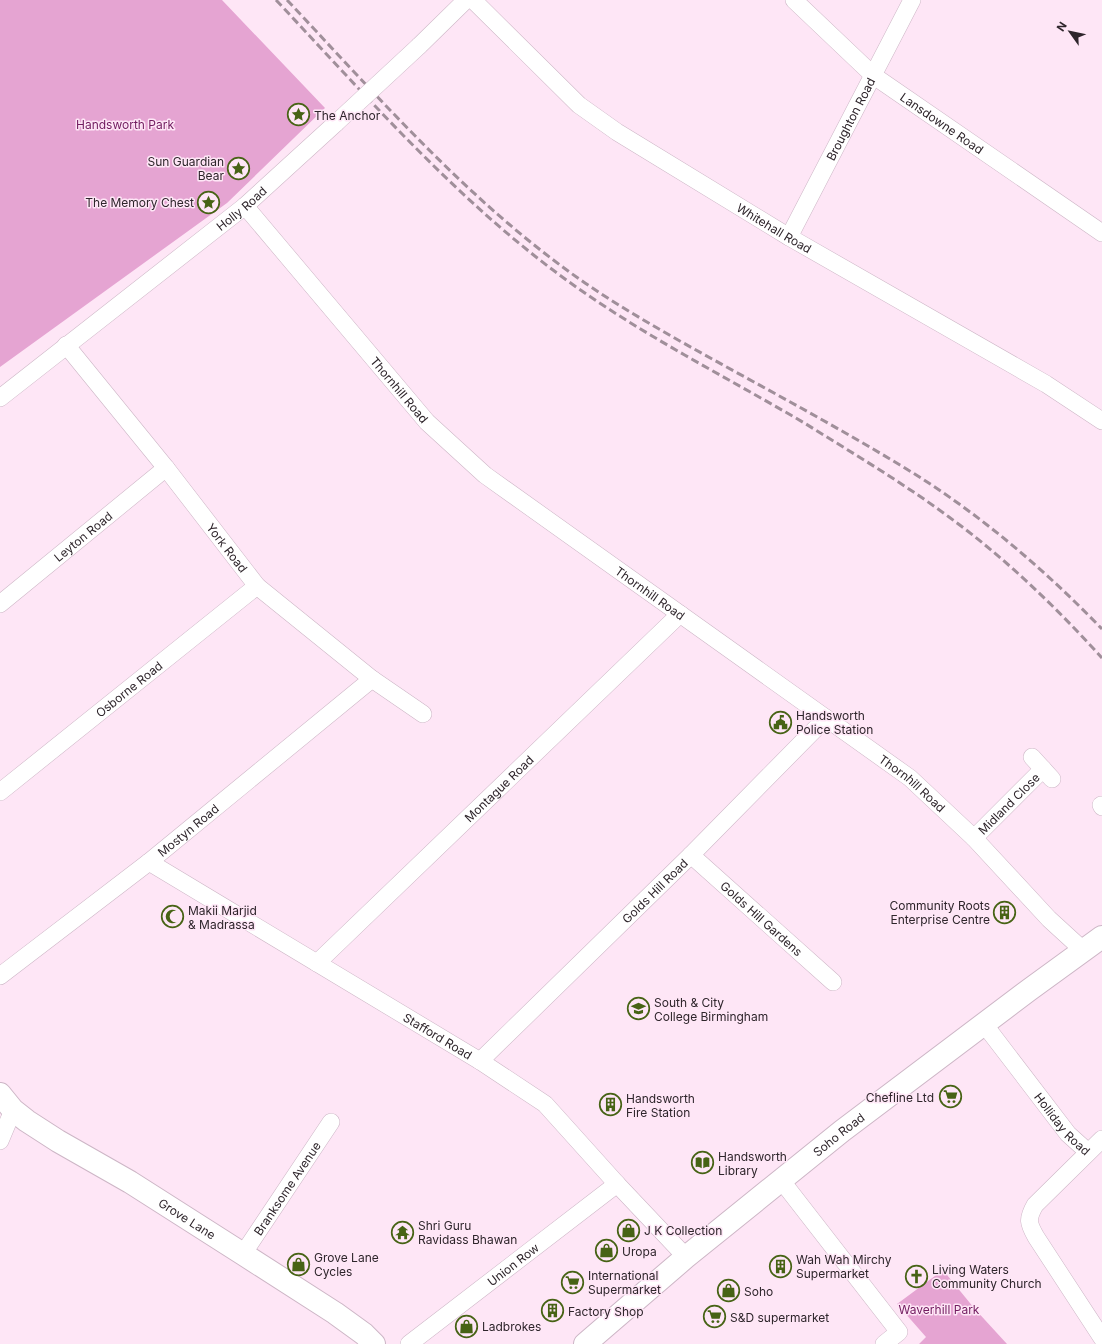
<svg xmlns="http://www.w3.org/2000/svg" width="1102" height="1344" viewBox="0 0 1102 1344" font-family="Inter,sans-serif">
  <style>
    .green { fill: #e5a4d2 }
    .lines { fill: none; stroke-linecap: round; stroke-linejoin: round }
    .street-casing { stroke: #cdb6c6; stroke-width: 18 }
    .secondary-casing { stroke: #cdb6c6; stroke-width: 24 }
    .highway-casing { stroke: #cdb6c6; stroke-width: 24 }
    .street { stroke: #fff; stroke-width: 17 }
    .secondary { stroke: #fff; stroke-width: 22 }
    .highway { stroke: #fff; stroke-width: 22 }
    .rail { stroke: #a08f9a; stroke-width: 3; stroke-dasharray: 8 4; stroke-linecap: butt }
    .street-bridge-casing { stroke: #cdb6c6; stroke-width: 18; stroke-linecap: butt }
    .street-bridge { stroke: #fff; stroke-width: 17 }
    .labels { text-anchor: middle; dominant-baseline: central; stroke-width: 3; stroke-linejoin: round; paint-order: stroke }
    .poi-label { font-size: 12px; fill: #2e252b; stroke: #fee6f6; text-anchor: start }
    .street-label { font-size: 12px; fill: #2e252b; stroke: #fee6f6 }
    .park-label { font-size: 12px; fill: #711b5f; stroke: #fee6f6 }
  </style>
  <rect width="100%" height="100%" fill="#fee6f6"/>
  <path class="green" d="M0 0H222L325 108 227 203 0 367Z
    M943 1270 974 1308 1007 1344H919L926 1337 897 1304Z"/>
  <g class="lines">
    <defs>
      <g id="street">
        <path id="s1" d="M473 0 579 105 617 132 789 237 1046 384 1102 421"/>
        <path id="s2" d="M794 0 874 76 1102 233"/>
        <path d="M419 46 466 0"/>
        <path id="s3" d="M245 206 427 422 485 475 910 778 974 838 1049 919 1084 951"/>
        <path id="s4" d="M789 237 912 0"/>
        <path id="s5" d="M66 345 166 468 257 586 372 679 423 714"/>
        <path id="s6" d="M0 398 245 206 336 123"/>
        <path id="s7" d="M0 604 166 468"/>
        <path d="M1032 757 1052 779"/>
        <path id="s8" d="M0 792 257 586"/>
        <path d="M1101 805 1102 807"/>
        <path id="s9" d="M974 838 1043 769"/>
        <path id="s10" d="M691 855 833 982"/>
        <path id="s11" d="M149 862 480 1061 545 1104 617 1184 686 1257"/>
        <path id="s12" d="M317 963 680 614"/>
        <path id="s13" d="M0 976 149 862 372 679"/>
        <path id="s14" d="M984 1024 1068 1134 1088 1152"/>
        <path id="s15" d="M480 1061 691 855 826 718"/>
        <path d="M1102 1139 1035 1205C1027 1219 1028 1223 1036 1237L1102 1338"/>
        <path d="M0 1141 13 1110"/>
        <path d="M781 1180 899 1332 884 1344"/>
        <path id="s16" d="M243 1254 331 1122"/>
        <path id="s17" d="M409 1344 617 1184"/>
      </g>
      <g id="secondary">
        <path id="s18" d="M0 1094 13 1110 27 1121 58 1141 130 1182 243 1254 335 1313 364 1334 374 1344"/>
      </g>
      <g id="highway">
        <path id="s19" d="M585 1344 686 1257 842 1131 1029 990 1102 937"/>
      </g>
    </defs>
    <use href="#street" class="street-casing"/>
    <use href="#secondary" class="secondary-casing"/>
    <use href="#highway" class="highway-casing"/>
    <use href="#street" class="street"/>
    <use href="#secondary" class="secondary"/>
    <use href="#highway" class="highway"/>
    <path class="rail" d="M276 0C370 100 460 204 572 284 646 337 728 378 806 424 854 454 903 483 949 517 1005 558 1056 607 1102 658
      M287 0C381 100 471 204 585 283 629 313 676 339 723 365 783 398 842 430 900 465 975 510 1041 566 1102 629"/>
    <defs>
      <path id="street-bridge" d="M336 123 419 46"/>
    </defs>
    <use href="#street-bridge" class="street-bridge-casing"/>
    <use href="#street-bridge" class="street-bridge"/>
  </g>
  <defs>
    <symbol id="sight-ring" viewBox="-11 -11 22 22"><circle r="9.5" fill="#fee6f6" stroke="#476315" stroke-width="1.5"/><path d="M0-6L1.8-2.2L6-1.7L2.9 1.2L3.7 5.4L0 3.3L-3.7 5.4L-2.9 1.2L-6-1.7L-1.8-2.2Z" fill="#476315"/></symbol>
    <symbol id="civic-ring" viewBox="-11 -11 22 22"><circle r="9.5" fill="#fee6f6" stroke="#476315" stroke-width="1.5"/><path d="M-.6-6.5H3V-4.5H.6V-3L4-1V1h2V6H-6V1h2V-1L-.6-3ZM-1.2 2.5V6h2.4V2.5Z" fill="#476315"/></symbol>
    <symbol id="building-ring" viewBox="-11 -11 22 22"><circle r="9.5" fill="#fee6f6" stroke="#476315" stroke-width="1.5"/><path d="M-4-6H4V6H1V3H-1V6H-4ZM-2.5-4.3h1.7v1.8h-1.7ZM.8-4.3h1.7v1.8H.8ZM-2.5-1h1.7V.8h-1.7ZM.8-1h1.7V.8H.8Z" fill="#476315"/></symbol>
    <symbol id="mosque-ring" viewBox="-11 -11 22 22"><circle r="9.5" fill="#fee6f6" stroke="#476315" stroke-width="1.5"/><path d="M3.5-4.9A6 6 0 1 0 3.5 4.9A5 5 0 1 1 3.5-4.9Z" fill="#476315"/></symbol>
    <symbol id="university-ring" viewBox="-11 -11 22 22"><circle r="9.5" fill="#fee6f6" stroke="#476315" stroke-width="1.5"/><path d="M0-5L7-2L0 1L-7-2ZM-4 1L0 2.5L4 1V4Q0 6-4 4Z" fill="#476315"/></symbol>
    <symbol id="supermarket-ring" viewBox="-11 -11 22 22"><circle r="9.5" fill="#fee6f6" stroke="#476315" stroke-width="1.5"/><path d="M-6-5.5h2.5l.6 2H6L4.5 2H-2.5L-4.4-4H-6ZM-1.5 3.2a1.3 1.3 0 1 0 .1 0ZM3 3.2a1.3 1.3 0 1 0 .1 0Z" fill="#476315"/></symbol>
    <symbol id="library-ring" viewBox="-11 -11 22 22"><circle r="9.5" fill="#fee6f6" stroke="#476315" stroke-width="1.5"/><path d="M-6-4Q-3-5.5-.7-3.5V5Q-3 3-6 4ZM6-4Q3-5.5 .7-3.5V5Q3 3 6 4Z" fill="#476315"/></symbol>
    <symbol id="shop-ring" viewBox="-11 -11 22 22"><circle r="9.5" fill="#fee6f6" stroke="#476315" stroke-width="1.5"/><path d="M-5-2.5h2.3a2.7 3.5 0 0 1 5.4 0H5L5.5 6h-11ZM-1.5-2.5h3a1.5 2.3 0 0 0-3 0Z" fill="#476315"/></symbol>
    <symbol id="temple-ring" viewBox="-11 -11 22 22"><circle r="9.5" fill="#fee6f6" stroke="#476315" stroke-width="1.5"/><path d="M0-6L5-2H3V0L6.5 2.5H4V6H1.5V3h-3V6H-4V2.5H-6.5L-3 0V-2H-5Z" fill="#476315"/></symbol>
    <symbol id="church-ring" viewBox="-11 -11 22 22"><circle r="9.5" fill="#fee6f6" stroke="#476315" stroke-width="1.5"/><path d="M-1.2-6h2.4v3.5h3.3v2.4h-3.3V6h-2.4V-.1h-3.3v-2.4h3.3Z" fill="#476315"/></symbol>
  </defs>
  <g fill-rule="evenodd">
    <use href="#sight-ring" x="286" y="102" width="25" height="25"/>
    <use href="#sight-ring" x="226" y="156" width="25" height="25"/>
    <use href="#sight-ring" x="196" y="190" width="25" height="25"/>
    <use href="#civic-ring" x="768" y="710" width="25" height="25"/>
    <use href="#building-ring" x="992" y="900" width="25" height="25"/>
    <use href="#mosque-ring" x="160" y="904" width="25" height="25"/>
    <use href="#university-ring" x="626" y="996" width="25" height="25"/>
    <use href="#supermarket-ring" x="938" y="1084" width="25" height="25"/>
    <use href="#building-ring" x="598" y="1092" width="25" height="25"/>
    <use href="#library-ring" x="690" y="1150" width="25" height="25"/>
    <use href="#shop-ring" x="616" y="1218" width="25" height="25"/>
    <use href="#temple-ring" x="390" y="1220" width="25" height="25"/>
    <use href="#shop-ring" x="594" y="1238" width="25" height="25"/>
    <use href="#shop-ring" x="286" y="1252" width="25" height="25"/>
    <use href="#building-ring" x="768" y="1254" width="25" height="25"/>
    <use href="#church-ring" x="904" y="1264" width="25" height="25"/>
    <use href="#supermarket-ring" x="560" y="1270" width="25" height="25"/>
    <use href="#shop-ring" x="716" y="1278" width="25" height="25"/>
    <use href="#building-ring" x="540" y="1298" width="25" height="25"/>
    <use href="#supermarket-ring" x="702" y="1304" width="25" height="25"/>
    <use href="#shop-ring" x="454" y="1314" width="25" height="25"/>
  </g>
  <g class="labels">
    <g class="poi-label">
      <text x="314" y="115">The Anchor</text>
      <text x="224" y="161" text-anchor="end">Sun Guardian<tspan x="224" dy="14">Bear</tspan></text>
      <text x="194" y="202" text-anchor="end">The Memory Chest</text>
      <text x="796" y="715">Handsworth<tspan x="796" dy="14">Police Station</tspan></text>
      <text x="990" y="905" text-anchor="end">Community Roots<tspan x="990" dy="14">Enterprise Centre</tspan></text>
      <text x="188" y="910">Makii Marjid<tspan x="188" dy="14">&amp; Madrassa</tspan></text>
      <text x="654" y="1002">South &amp; City<tspan x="654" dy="14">College Birmingham</tspan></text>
      <text x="934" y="1097" text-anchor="end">Chefline Ltd</text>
      <text x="626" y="1098">Handsworth<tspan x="626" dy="14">Fire Station</tspan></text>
      <text x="718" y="1156">Handsworth<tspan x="718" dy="14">Library</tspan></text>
      <text x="418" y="1225">Shri Guru<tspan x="418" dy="14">Ravidass Bhawan</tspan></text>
      <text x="644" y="1230">J K Collection</text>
      <text x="622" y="1251">Uropa</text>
      <text x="314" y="1257">Grove Lane<tspan x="314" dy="14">Cycles</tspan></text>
      <text x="796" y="1259">Wah Wah Mirchy<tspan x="796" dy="14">Supermarket</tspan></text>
      <text x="932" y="1269">Living Waters<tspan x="932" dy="14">Community Church</tspan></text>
      <text x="588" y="1275">International<tspan x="588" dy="14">Supermarket</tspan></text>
      <text x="744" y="1291">Soho</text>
      <text x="568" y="1311">Factory Shop</text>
      <text x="730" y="1317">S&amp;D supermarket</text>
      <text x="482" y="1326">Ladbrokes</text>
    </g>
    <g class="street-label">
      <text stroke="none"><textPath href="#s4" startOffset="133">Broughton Road</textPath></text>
      <text stroke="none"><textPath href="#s2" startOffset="193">Lansdowne Road</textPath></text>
      <text stroke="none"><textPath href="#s6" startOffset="307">Holly Road</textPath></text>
      <text stroke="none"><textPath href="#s1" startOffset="380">Whitehall Road</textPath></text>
      <text stroke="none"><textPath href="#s3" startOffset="240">Thornhill Road</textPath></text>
      <text stroke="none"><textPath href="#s7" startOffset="107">Leyton Road</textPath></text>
      <text stroke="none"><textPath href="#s5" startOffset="259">York Road</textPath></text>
      <text stroke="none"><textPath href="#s3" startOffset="564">Thornhill Road</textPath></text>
      <text stroke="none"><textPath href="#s8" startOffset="165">Osborne Road</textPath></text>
      <text stroke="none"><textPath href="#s3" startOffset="888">Thornhill Road</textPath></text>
      <text stroke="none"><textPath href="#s12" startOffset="252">Montague Road</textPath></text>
      <text stroke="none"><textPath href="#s9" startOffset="49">Midland Close</textPath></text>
      <text stroke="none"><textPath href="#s13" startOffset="238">Mostyn Road</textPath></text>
      <text stroke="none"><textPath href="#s15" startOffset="244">Golds Hill Road</textPath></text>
      <text stroke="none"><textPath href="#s10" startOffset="95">Golds Hill Gardens</textPath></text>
      <text stroke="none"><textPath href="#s11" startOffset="337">Stafford Road</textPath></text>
      <text stroke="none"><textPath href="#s14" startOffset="127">Holliday Road</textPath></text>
      <text stroke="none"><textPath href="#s19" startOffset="329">Soho Road</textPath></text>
      <text stroke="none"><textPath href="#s16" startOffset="79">Branksome Avenue</textPath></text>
      <text stroke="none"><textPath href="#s18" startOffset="226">Grove Lane</textPath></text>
      <text stroke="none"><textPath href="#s17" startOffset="131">Union Row</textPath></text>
    </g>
    <g class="park-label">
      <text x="125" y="124">Handsworth Park</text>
      <text x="939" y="1309">Waverhill Park</text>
    </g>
  </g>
  <g transform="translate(1070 32) rotate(303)" stroke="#fee6f6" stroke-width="3" paint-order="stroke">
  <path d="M0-3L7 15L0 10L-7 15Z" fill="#2e252b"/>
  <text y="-6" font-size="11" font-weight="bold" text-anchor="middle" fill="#2e252b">N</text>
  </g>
</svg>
